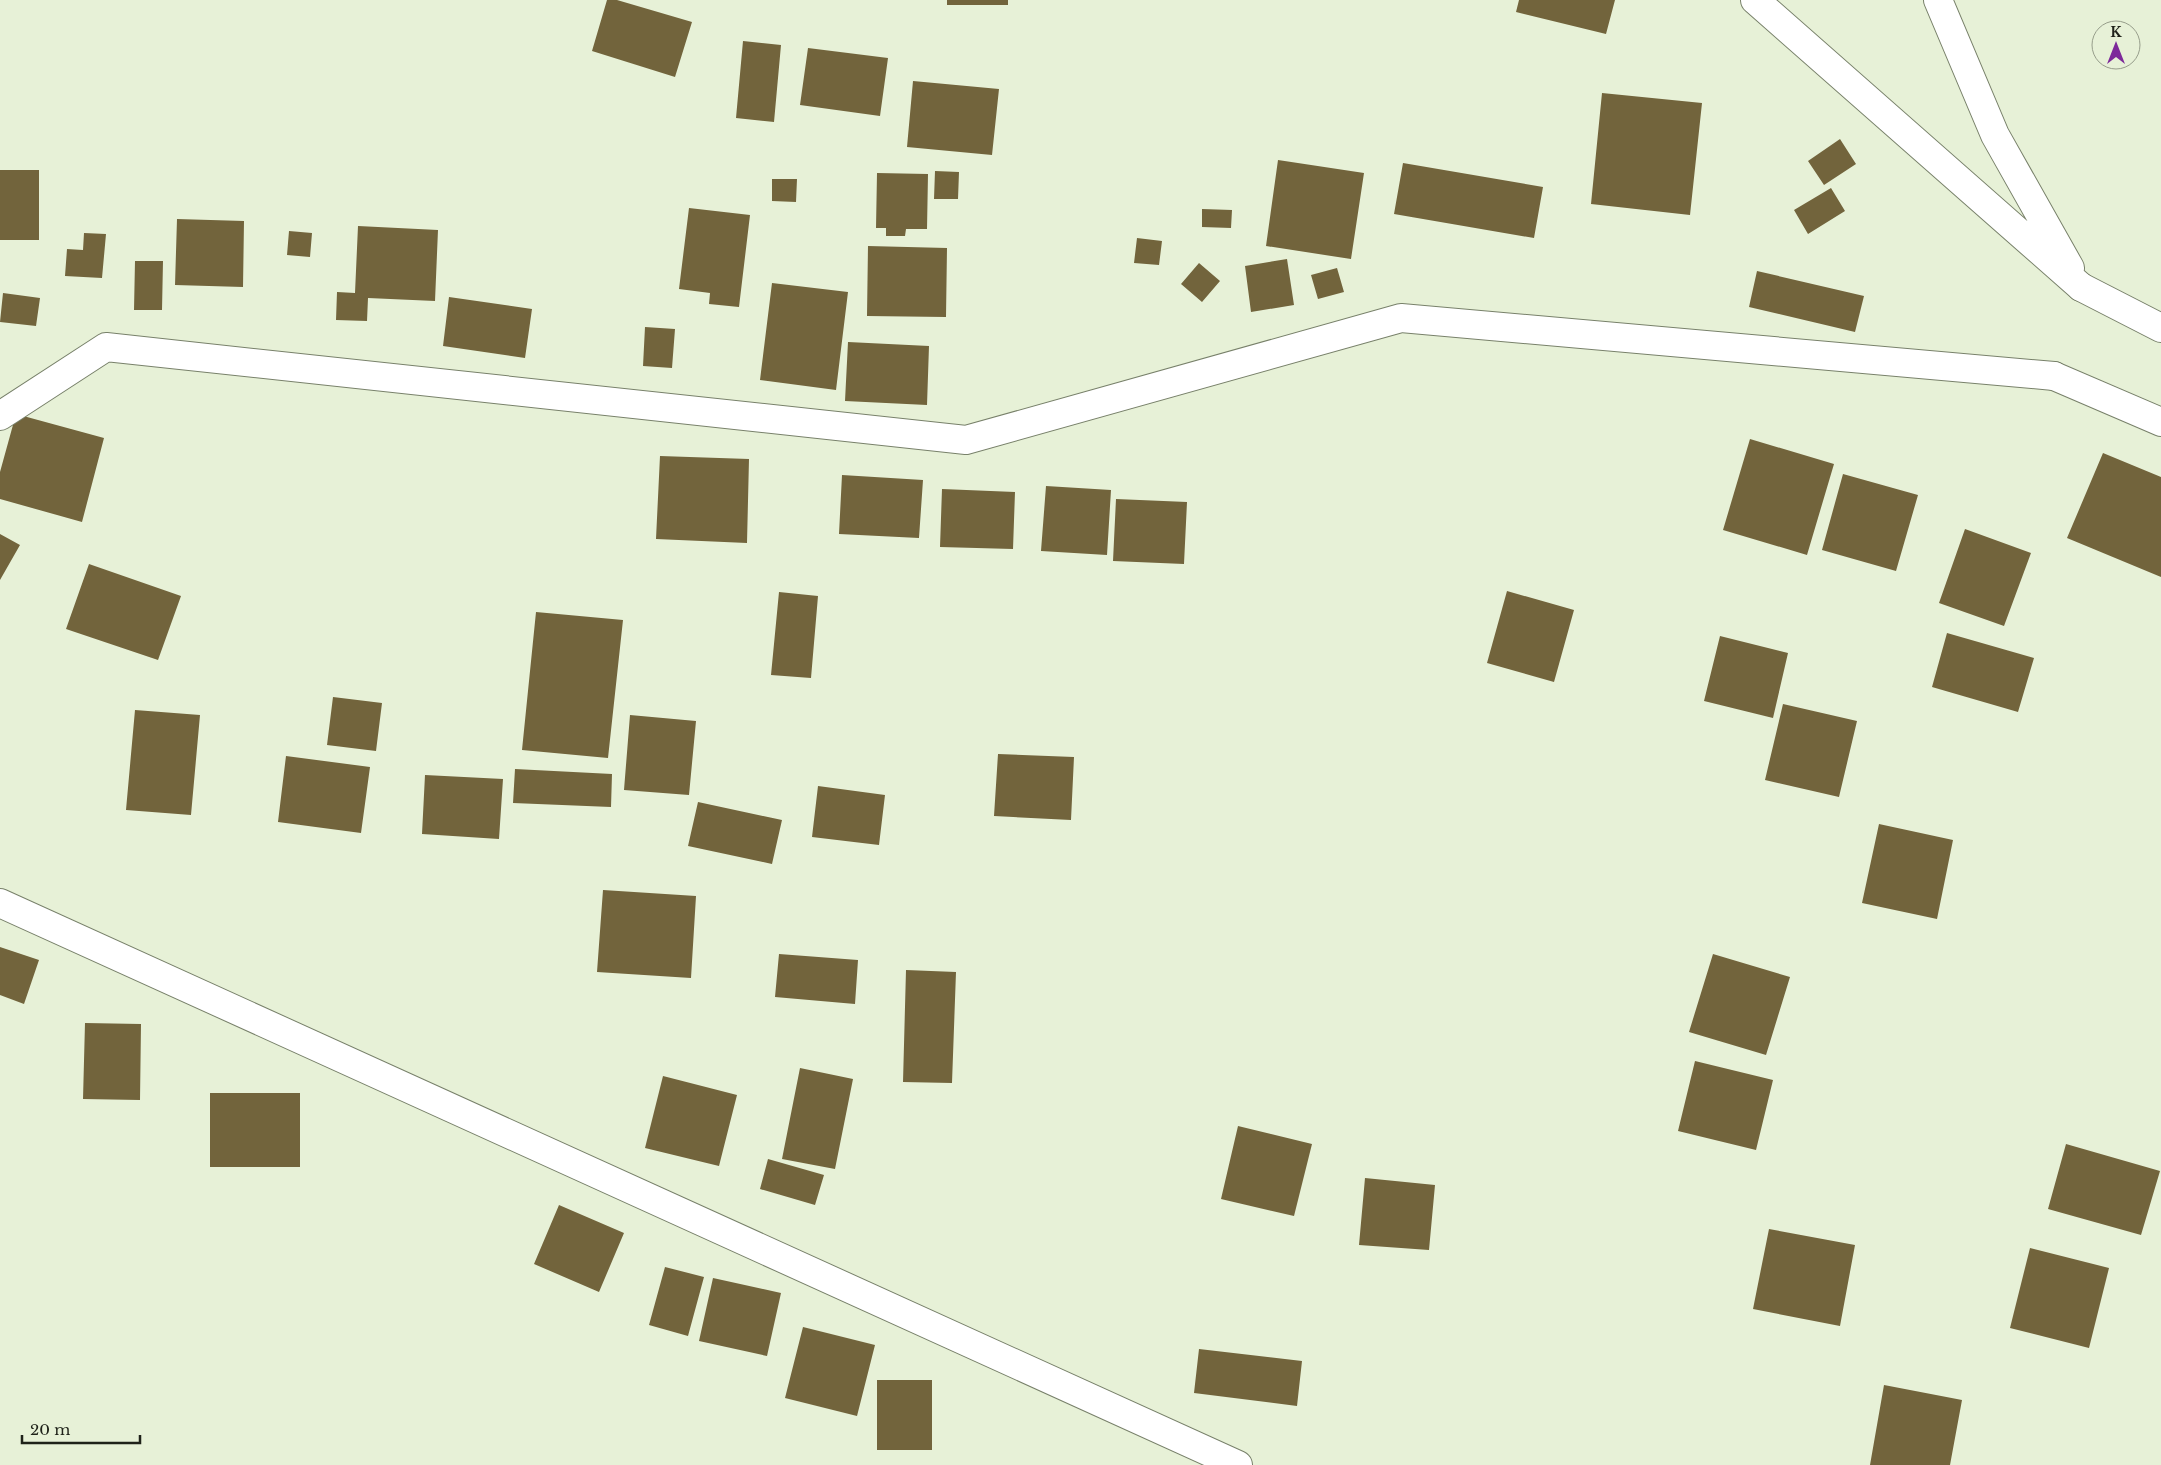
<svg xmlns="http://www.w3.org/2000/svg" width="2161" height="1465" viewBox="0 0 2161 1465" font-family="'Libre Baskerville',serif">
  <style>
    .building { fill: #72643c }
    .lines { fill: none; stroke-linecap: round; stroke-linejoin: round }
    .minor-casing { stroke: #78816a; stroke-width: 30 }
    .major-casing { stroke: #78816a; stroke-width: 30 }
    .minor { stroke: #fff; stroke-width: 28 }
    .major { stroke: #fff; stroke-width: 28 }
  </style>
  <rect width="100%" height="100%" fill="#e7f1d7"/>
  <path class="building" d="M607 0H617L692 22 675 77 592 51Z
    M947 0H1008V5H947Z
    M1519 0H1615L1606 34 1516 12Z
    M743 41 781 45 774 122 736 118Z
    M808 48 888 58 880 116 800 105Z
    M913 81 999 89 992 155 907 147Z
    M1602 93 1702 103 1690 215 1591 204Z
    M1840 139 1856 164 1824 185 1808 161Z
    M1278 160 1364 173 1351 259 1266 246Z
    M1403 163 1543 187 1534 238 1394 214Z
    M0 170H39V240H0Z
    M935 171 959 172 958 199H934Z
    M877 173 928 174 927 229H906L905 236H886V228H876Z
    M772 179H797L796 202 772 201Z
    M1831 188 1845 211 1808 234 1794 210Z
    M689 208 750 215 739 307 709 304 710 293 679 289Z
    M1202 209 1232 210 1231 228 1202 227Z
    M177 219 244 221 243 287 175 285Z
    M358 226 438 230 435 301 368 298 367 321 336 320 337 292 355 293Z
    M289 231 312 233 310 257 287 255Z
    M84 233 106 234 102 278 65 276 67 249 83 250Z
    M1137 238 1162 241 1159 265 1134 263Z
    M868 246 947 248 946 317 867 316Z
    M1287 259 1294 305 1251 312 1245 266Z
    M135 261H163L162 310H134Z
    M1199 263 1220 281 1202 302 1181 284Z
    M1337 268 1344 292 1318 299 1311 275Z
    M1757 271 1864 296 1855 332 1749 307Z
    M772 283 848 292 836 390 760 380Z
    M3 293 40 298 36 326 0 322Z
    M449 297 532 309 525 358 443 346Z
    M645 327 675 329 672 368 643 366Z
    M848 342 929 346 927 405 845 401Z
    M16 414 104 438 82 522 0 499V472Z
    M1750 439 1834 464 1807 555 1723 530Z
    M2103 453 2161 477V577L2067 538Z
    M660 456 749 459 747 543 656 539Z
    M1843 474 1918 495 1896 571 1822 550Z
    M842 475 923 480 919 538 839 534Z
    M1046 486 1111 490 1107 555 1041 551Z
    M942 489 1015 492 1013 549 940 547Z
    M1116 499 1187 502 1184 564 1113 561Z
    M1965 529 2031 553 2004 626 1939 603Z
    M0 534 20 545 0 580Z
    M89 564 181 596 158 660 66 629Z
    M1507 591 1574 610 1554 682 1487 663Z
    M779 592 818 596 811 678 771 675Z
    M536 612 623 620 608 758 522 750Z
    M1947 633 2034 658 2018 712 1932 687Z
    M1720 636 1788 653 1773 718 1704 701Z
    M333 697 382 703 376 751 327 745Z
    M1783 704 1857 721 1839 797 1765 780Z
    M135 710 200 715 191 815 126 810Z
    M630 715 696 721 689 795 624 790Z
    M998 754 1074 757 1071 820 994 816Z
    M286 756 370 767 361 833 278 822Z
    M515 769 612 774 611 807 513 803Z
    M425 775 503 779 499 839 422 834Z
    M818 786 885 795 879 845 812 837Z
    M698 802 782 820 772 864 688 846Z
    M1879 824 1953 840 1937 919 1862 903Z
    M603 890 696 896 691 978 597 972Z
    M0 947 39 960 24 1004 0 995Z
    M779 954 858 960 855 1004 775 997Z
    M1713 954 1790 977 1766 1055 1689 1032Z
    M906 970 956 972 952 1083 903 1082Z
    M85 1023 141 1024 140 1100 83 1099Z
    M1695 1061 1773 1080 1756 1150 1678 1131Z
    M800 1068 853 1079 835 1169 782 1159Z
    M663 1076 737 1095 719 1166 645 1148Z
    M210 1093H300V1167H210Z
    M1238 1126 1312 1144 1294 1216 1221 1199Z
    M2066 1144 2160 1171 2141 1235 2048 1209Z
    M768 1159 824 1175 815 1205 760 1189Z
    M1365 1178 1435 1185 1429 1250 1359 1245Z
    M559 1205 624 1233 599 1292 534 1264Z
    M1769 1229 1855 1245 1840 1326 1753 1309Z
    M2030 1248 2109 1268 2089 1348 2010 1328Z
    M665 1267 704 1277 688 1336 649 1325Z
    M713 1278 781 1293 767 1356 699 1341Z
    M803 1327 875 1345 857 1416 785 1398Z
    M1199 1349 1302 1361 1297 1406 1194 1393Z
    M877 1380H932V1450H877Z
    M1884 1385 1962 1400 1950 1465H1870Z"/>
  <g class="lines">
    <defs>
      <path id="minor" d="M1755 0 2081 287
        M1938 0 1995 135 2070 268
        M0 416 106 347 966 440 1401 318 2054 376
        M0 903 1238 1465"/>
      <path id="major" d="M2081 287 2161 328
        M2054 376 2161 422"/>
    </defs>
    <use href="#minor" class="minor-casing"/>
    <use href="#major" class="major-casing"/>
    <use href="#minor" class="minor"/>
    <use href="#major" class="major"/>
  </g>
  <g transform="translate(2116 45)"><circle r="24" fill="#e7f1d7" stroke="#979e8b"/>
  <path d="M0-4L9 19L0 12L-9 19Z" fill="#7d2a9a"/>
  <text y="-8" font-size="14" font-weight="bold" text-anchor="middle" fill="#1f2219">K</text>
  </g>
  <path d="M22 1435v8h118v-8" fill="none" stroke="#1f2219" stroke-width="2.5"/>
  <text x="30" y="1435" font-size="15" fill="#1f2219" stroke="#e7f1d7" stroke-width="4" paint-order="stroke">20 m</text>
</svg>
